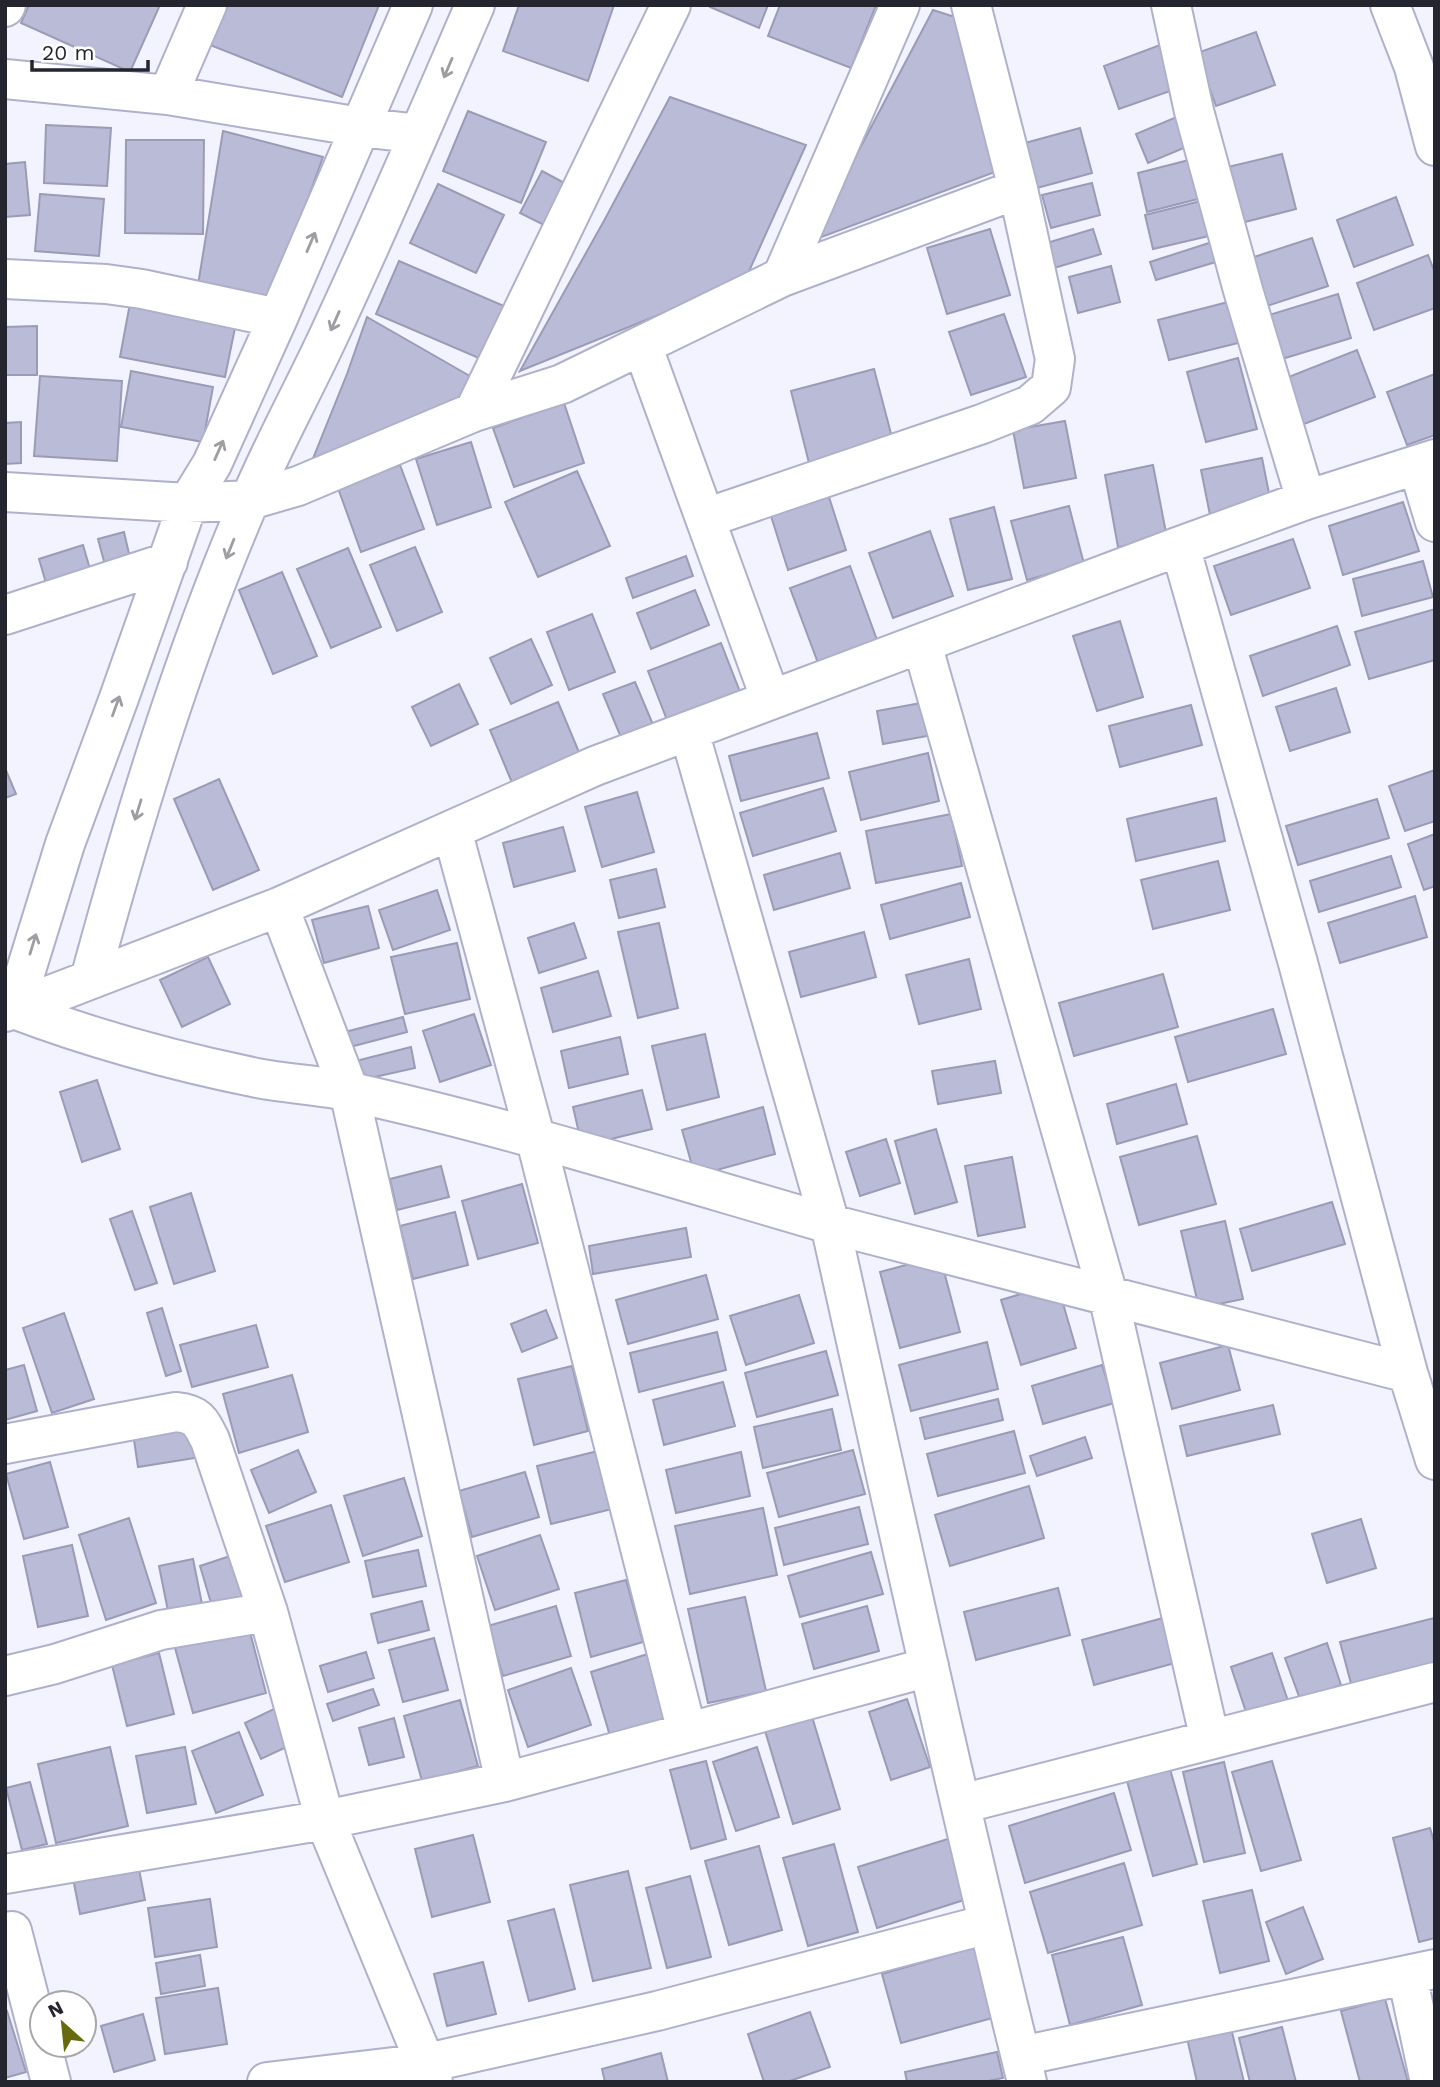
<svg xmlns="http://www.w3.org/2000/svg" width="1440" height="2087" viewBox="0 0 1440 2087" font-family="'Work Sans',sans-serif">
  <style>
    .building { fill: #babcd7; stroke: #9a9bb6; stroke-width: 2 }
    .lines { fill: none; stroke-linecap: round; stroke-linejoin: round }
    .minor-casing { stroke: #afb1cc; stroke-width: 42 }
    .tertiary-casing { stroke: #afb1cc; stroke-width: 42 }
    .minor { stroke: #fff; stroke-width: 38 }
    .tertiary { stroke: #fff; stroke-width: 38 }
    .oneway { stroke: #9d9da2 }
  </style>
  <rect width="100%" height="100%" fill="#f2f3ff"/>
  <path class="building" d="M29 5H160L130 72 21 23Z
    M220 5H379L342 97 205 43Z
    M519 5H614L588 81 503 51Z
    M711 5H768L759 28 710 7Z
    M780 5H876L851 68 768 36Z
    M933 10 958 18 1003 169 811 241Z
    M1256 32 1275 85 1216 106 1197 53Z
    M1160 45 1176 89 1119 109 1104 66Z
    M670 97 806 145 745 280 520 371 605 219Z
    M468 111 546 142 521 203 443 171Z
    M1179 116 1191 145 1148 163 1136 134Z
    M46 125 111 128 107 186 44 183Z
    M1080 128 1092 173 1037 188 1025 143Z
    M223 131 323 157 268 309 197 291Z
    M126 140H204L203 234 125 233Z
    M1282 154 1296 209 1241 223 1228 167Z
    M1189 160 1198 199 1147 212 1138 173Z
    M25 162 30 215 5 217V164Z
    M542 171 583 193 562 234 520 213Z
    M1092 183 1100 215 1051 228 1042 195Z
    M438 184 504 215 476 273 410 243Z
    M40 194 104 199 99 256 35 251Z
    M1396 197 1413 245 1354 267 1337 220Z
    M1201 201 1209 236 1153 249 1145 215Z
    M990 229 1010 295 947 314 927 248Z
    M1093 229 1101 254 1054 268 1047 243Z
    M1312 238 1328 286 1267 306 1251 258Z
    M1212 242 1219 261 1156 280 1150 262Z
    M1428 255 1435 273V308L1374 330 1357 283Z
    M399 261 518 312 495 365 376 314Z
    M1111 266 1120 302 1078 313 1069 277Z
    M1338 294 1351 338 1282 359 1269 315Z
    M131 298 237 318 225 377 120 357Z
    M1228 302 1238 343 1169 360 1158 320Z
    M1004 314 1026 377 971 395 949 332Z
    M367 317 496 391 310 466 347 374Z
    M37 326V375H5V327Z
    M1357 350 1375 397 1304 424 1286 378Z
    M1238 358 1257 429 1206 442 1187 372Z
    M874 369 894 445 810 467 791 391Z
    M131 371 213 387 203 442 121 427Z
    M1435 374V435L1407 445 1387 392Z
    M40 376 122 381 117 461 34 456Z
    M564 403 584 463 514 487 493 428Z
    M1065 421 1076 478 1024 488 1013 430Z
    M21 422V463L5 464V423Z
    M471 442 491 507 437 525 416 459Z
    M1262 458 1272 508 1211 520 1201 470Z
    M400 465 424 529 361 552 338 488Z
    M1153 465 1167 538 1118 547 1105 475Z
    M577 471 610 546 538 577 505 502Z
    M828 494 846 550 788 570 770 513Z
    M1403 502 1419 551 1343 575 1329 526Z
    M1069 506 1084 564 1027 580 1011 521Z
    M994 507 1012 579 968 590 950 519Z
    M930 531 953 596 893 618 869 553Z
    M124 532 130 558 105 565 98 539Z
    M1293 539 1310 588 1231 615 1214 566Z
    M83 545 90 569 46 583 39 559Z
    M415 547 442 612 397 631 370 565Z
    M348 548 381 627 331 648 297 569Z
    M686 556 693 576 633 598 626 578Z
    M1423 561 1433 597 1362 616 1353 579Z
    M850 566 877 640 818 663 790 588Z
    M282 572 317 656 273 674 239 590Z
    M695 590 709 625 651 649 637 613Z
    M1435 609V660L1369 679 1355 632Z
    M592 614 615 672 569 690 547 632Z
    M1120 621 1143 697 1097 711 1073 636Z
    M1337 626 1350 665 1263 696 1250 656Z
    M531 639 552 685 511 704 490 658Z
    M721 643 740 692 667 720 648 671Z
    M635 682 654 727 622 740 603 694Z
    M459 684 478 724 431 746 412 707Z
    M1336 688 1350 732 1290 751 1276 707Z
    M932 701 938 734 883 744 877 711Z
    M558 702 581 757 513 785 490 730Z
    M1191 705 1202 745 1120 767 1109 726Z
    M817 733 829 778 741 801 729 756Z
    M928 753 939 801 861 820 849 772Z
    M5 768 16 794 5 798Z
    M1435 770V821L1405 831 1389 786Z
    M219 779 259 870 213 890 174 799Z
    M823 788 836 831 753 856 740 813Z
    M637 792 654 852 602 867 585 807Z
    M1216 798 1225 841 1136 861 1127 819Z
    M1377 799 1389 838 1298 865 1286 826Z
    M951 814 962 866 876 883 866 831Z
    M563 827 575 871 514 887 503 843Z
    M1435 834V886L1424 890 1408 844Z
    M840 853 850 888 774 910 764 875Z
    M1391 856 1401 887 1319 912 1310 881Z
    M1218 861 1230 910 1153 929 1141 880Z
    M656 869 665 907 619 918 610 880Z
    M961 883 970 917 890 939 881 905Z
    M437 890 450 930 393 950 379 910Z
    M1415 896 1427 937 1340 963 1328 923Z
    M368 906 379 948 324 963 312 920Z
    M574 923 586 958 539 973 528 938Z
    M659 923 678 1008 638 1018 618 932Z
    M864 932 876 977 801 997 789 952Z
    M457 943 470 999 405 1014 391 957Z
    M208 957 230 1004 182 1027 160 980Z
    M969 959 981 1009 919 1024 906 975Z
    M598 971 611 1016 553 1032 541 988Z
    M1163 974 1178 1027 1074 1056 1059 1003Z
    M1273 1009 1286 1054 1188 1082 1175 1037Z
    M474 1014 491 1065 440 1082 423 1031Z
    M403 1017 407 1032 350 1047 345 1032Z
    M705 1034 719 1097 667 1110 652 1046Z
    M620 1037 628 1074 569 1088 561 1051Z
    M411 1047 415 1068 352 1082 348 1063Z
    M995 1061 1001 1093 938 1104 932 1071Z
    M97 1080 120 1149 82 1162 60 1092Z
    M1176 1084 1187 1124 1117 1144 1107 1104Z
    M642 1090 652 1129 582 1146 573 1107Z
    M763 1107 775 1154 695 1176 682 1130Z
    M936 1129 957 1202 915 1214 895 1141Z
    M1197 1136 1216 1204 1139 1225 1120 1157Z
    M886 1139 900 1183 860 1196 846 1152Z
    M1012 1157 1025 1227 978 1236 965 1166Z
    M441 1166 449 1197 397 1210 390 1179Z
    M522 1184 538 1243 478 1259 462 1201Z
    M191 1193 215 1271 174 1284 150 1207Z
    M1332 1202 1345 1244 1252 1271 1240 1229Z
    M132 1211 157 1283 135 1290 110 1219Z
    M455 1212 468 1265 413 1279 400 1226Z
    M1225 1221 1243 1299 1199 1308 1181 1231Z
    M686 1228 691 1257 593 1274 589 1246Z
    M940 1256 960 1332 900 1348 880 1272Z
    M706 1275 718 1319 628 1344 616 1300Z
    M1057 1283 1076 1348 1021 1365 1001 1300Z
    M799 1295 814 1343 746 1365 730 1316Z
    M162 1308 181 1371 166 1376 147 1313Z
    M546 1310 557 1338 522 1352 511 1324Z
    M64 1313 94 1399 52 1413 23 1328Z
    M256 1325 268 1367 192 1387 180 1345Z
    M717 1332 726 1370 639 1392 630 1353Z
    M987 1342 998 1389 911 1411 899 1365Z
    M1228 1345 1240 1390 1172 1409 1160 1363Z
    M826 1351 838 1395 757 1417 745 1373Z
    M24 1365 37 1411 5 1420V1370Z
    M1102 1365 1114 1403 1043 1424 1032 1386Z
    M572 1366 588 1431 534 1445 518 1379Z
    M292 1375 308 1432 239 1453 223 1394Z
    M723 1382 735 1426 664 1445 653 1400Z
    M998 1399 1003 1420 925 1439 920 1418Z
    M1273 1405 1280 1434 1187 1456 1180 1426Z
    M832 1409 841 1450 763 1468 754 1427Z
    M195 1423 201 1457 138 1467 133 1433Z
    M1014 1431 1025 1473 938 1496 927 1454Z
    M1085 1437 1092 1458 1037 1476 1030 1456Z
    M606 1449 620 1507 551 1524 537 1466Z
    M298 1450 316 1492 269 1513 251 1470Z
    M853 1450 865 1494 779 1517 767 1473Z
    M741 1452 750 1496 676 1513 666 1470Z
    M50 1462 68 1527 24 1539 6 1474Z
    M525 1472 539 1517 472 1537 459 1491Z
    M404 1478 422 1536 363 1556 344 1496Z
    M1029 1486 1044 1538 950 1566 935 1515Z
    M331 1505 349 1562 285 1582 266 1526Z
    M859 1507 868 1544 784 1565 775 1528Z
    M763 1508 777 1575 690 1594 675 1526Z
    M129 1518 156 1603 106 1620 79 1535Z
    M1361 1519 1376 1568 1327 1583 1312 1534Z
    M540 1535 559 1589 495 1610 477 1556Z
    M72 1545 88 1616 38 1627 23 1556Z
    M418 1550 426 1586 373 1597 365 1561Z
    M245 1551 259 1598 214 1613 200 1566Z
    M871 1552 883 1594 800 1617 788 1576Z
    M193 1559 204 1614 170 1621 159 1566Z
    M626 1580 643 1642 591 1657 575 1593Z
    M1058 1588 1070 1635 976 1660 964 1612Z
    M745 1597 766 1691 708 1703 688 1609Z
    M422 1601 429 1630 378 1643 371 1614Z
    M556 1606 571 1656 503 1676 488 1626Z
    M867 1606 879 1651 814 1669 802 1624Z
    M1174 1615 1186 1660 1094 1685 1082 1640Z
    M246 1617 266 1693 193 1713 172 1637Z
    M1434 1618 1435 1671 1353 1691 1340 1642Z
    M434 1638 448 1690 403 1702 389 1650Z
    M1327 1643 1341 1685 1300 1699 1285 1658Z
    M657 1651 676 1715 610 1736 591 1672Z
    M366 1652 374 1678 328 1692 320 1666Z
    M159 1653 174 1714 127 1726 112 1665Z
    M1272 1653 1289 1704 1248 1718 1231 1667Z
    M571 1668 591 1725 528 1747 508 1690Z
    M373 1689 379 1705 333 1721 327 1704Z
    M907 1699 930 1767 891 1780 869 1712Z
    M460 1700 478 1766 422 1781 404 1716Z
    M278 1707 295 1743 261 1759 245 1723Z
    M810 1710 840 1809 793 1824 763 1724Z
    M394 1718 404 1757 369 1765 359 1728Z
    M239 1732 263 1795 216 1813 192 1751Z
    M110 1747 128 1826 56 1843 38 1764Z
    M185 1747 196 1804 147 1813 136 1756Z
    M757 1747 779 1817 736 1831 713 1762Z
    M706 1761 726 1839 691 1849 670 1770Z
    M1272 1761 1301 1860 1261 1871 1232 1772Z
    M1224 1762 1245 1853 1204 1862 1183 1772Z
    M1170 1769 1197 1864 1153 1876 1127 1781Z
    M30 1782 47 1844 22 1850 6 1788Z
    M1114 1793 1131 1850 1025 1883 1009 1826Z
    M1430 1828 1435 1845V1938L1419 1942 1393 1838Z
    M473 1835 490 1902 432 1917 415 1849Z
    M951 1838 970 1898 877 1928 858 1867Z
    M834 1844 858 1932 808 1946 783 1858Z
    M759 1846 782 1930 729 1945 705 1861Z
    M136 1854 145 1900 80 1914 71 1868Z
    M1124 1863 1142 1925 1048 1953 1030 1892Z
    M628 1871 651 1968 593 1981 570 1885Z
    M690 1876 711 1957 667 1968 646 1888Z
    M1252 1890 1269 1961 1220 1973 1203 1901Z
    M210 1899 217 1947 155 1957 148 1908Z
    M1303 1907 1323 1959 1286 1974 1266 1922Z
    M554 1909 575 1989 529 2001 508 1921Z
    M1123 1937 1142 2005 1070 2025 1052 1955Z
    M976 1947 996 2017 901 2043 882 1974Z
    M200 1955 205 1986 161 1994 156 1963Z
    M483 1962 496 2014 447 2026 434 1974Z
    M218 1988 227 2044 165 2054 156 1998Z
    M1385 1999 1408 2082H1360L1341 2011Z
    M7 2011 26 2072 5 2078V2012Z
    M810 2012 830 2067 787 2082H764L748 2034Z
    M143 2014 155 2060 114 2072 101 2026Z
    M1282 2027 1296 2082H1250L1239 2038Z
    M1231 2028 1244 2082H1197L1187 2038Z
    M997 2052 1003 2078 983 2082H907L905 2072Z
    M661 2053 668 2082H605L602 2069Z"/>
  <g class="lines">
    <defs>
      <path id="minor" d="M1171 5 1194 111 1243 290 1306 500 1180 546
        M1390 5 1414 67 1435 146
        M5 7 6 5
        M5 79 168 95 360 127 419 134
        M168 95 207 5
        M782 277 1018 189 971 5
        M5 279 106 284 142 289 278 318
        M642 345 771 700
        M474 412 671 5
        M1418 466 1435 522
        M5 492 188 503 250 500 298 486 474 412 562 384 782 277 900 5
        M1306 500 1435 459
        M706 518 982 424 1030 405 1051 387 1055 359 1018 189
        M5 615 168 562
        M922 644 1108 1295 1210 1740
        M689 731 830 1224 1408 1373 1435 1460
        M452 830 536 1140 687 1732
        M279 907 349 1091 505 1782
        M90 979C134 817 183 656 249 502 273 445 303 391 329 335 380 226 427 116 475 5
        M14 1009 279 907 595 766 1180 546 1298 963 1408 1373
        M14 1009 65 844 119 698 188 503 212 464 278 318 413 5
        M5 1444 176 1412C198 1414 201 1422 210 1440L268 1612 325 1820 433 2082
        M5 1676 55 1664 161 1630 268 1612
        M961 1804 1435 1682
        M5 1874 325 1820 505 1782 929 1667
        M5 1932 12 1931 51 2082
        M1407 1975 1430 2082
        M1021 2056 1435 1969
        M267 2082 427 2063 657 2011 988 1924"/>
      <path id="tertiary" d="M5 1012 14 1009C93 1039 174 1061 257 1078 288 1084 321 1085 351 1092 513 1128 671 1178 830 1224 894 1510 956 1797 1027 2082"/>
    </defs>
    <use href="#minor" class="minor-casing"/>
    <use href="#tertiary" class="tertiary-casing"/>
    <use href="#minor" class="minor"/>
    <use href="#tertiary" class="tertiary"/>
  </g>
  <defs><path id="oneway-shaft" d="M-6 0H5M1.5-3L5.5 0L1.5 3" fill="none" stroke-width="1.6" stroke-linecap="round" stroke-linejoin="round" transform="scale(1.75)"/></defs>
  <g class="oneway">
    <use href="#oneway-shaft" transform="translate(448 68) rotate(113)"/>
    <use href="#oneway-shaft" transform="translate(311 242) rotate(-67)"/>
    <use href="#oneway-shaft" transform="translate(335 321) rotate(114)"/>
    <use href="#oneway-shaft" transform="translate(219 450) rotate(-66)"/>
    <use href="#oneway-shaft" transform="translate(230 549) rotate(112)"/>
    <use href="#oneway-shaft" transform="translate(116 706) rotate(-70)"/>
    <use href="#oneway-shaft" transform="translate(138 810) rotate(107)"/>
    <use href="#oneway-shaft" transform="translate(33 944) rotate(-73)"/>
  </g>
  <rect width="1440" height="2087" fill="none" stroke="#252530" stroke-width="14"/>
  <g transform="translate(63 2024) rotate(333)"><circle r="33" fill="#ffffff" stroke="#a8a8ac" stroke-width="2"/>
  <path d="M0-5L12 26L0 18L-12 26Z" fill="#676b0e"/>
  <text y="-10" font-size="19" font-weight="bold" text-anchor="middle" fill="#252530">N</text>
  </g>
  <path d="M32 60v10h116v-10" fill="none" stroke="#252530" stroke-width="3.5"/>
  <text x="42" y="60" font-size="21" fill="#252530" stroke="#ffffff" stroke-width="5" paint-order="stroke">20 m</text>
</svg>
